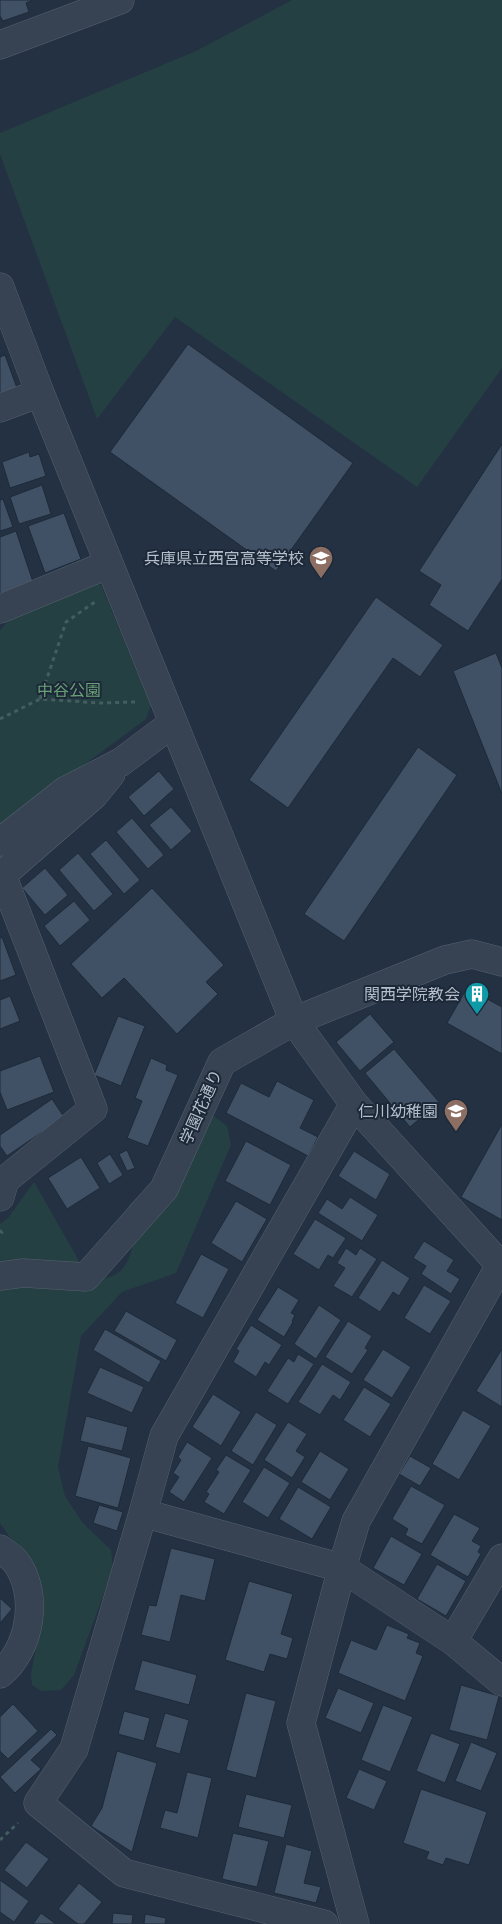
<svg xmlns="http://www.w3.org/2000/svg" width="502" height="1924" viewBox="0 0 502 1924" font-family="Rubik,'Noto Sans JP',sans-serif">
  <style>
    .green { fill: #254043 }
    .building { fill: #415165; stroke: #1e2a39 }
    .lines { fill: none; stroke-linecap: round; stroke-linejoin: round }
    .minor-casing { stroke: #55616f; stroke-width: 29 }
    .tertiary-casing { stroke: #55616f; stroke-width: 29 }
    .path { stroke: #435d60; stroke-width: 3; stroke-dasharray: 4 4; stroke-linecap: butt }
    .minor { stroke: #374352; stroke-width: 28 }
    .tertiary { stroke: #374352; stroke-width: 28 }
    .labels { text-anchor: middle; dominant-baseline: central; stroke-width: 4; stroke-linejoin: round; paint-order: stroke }
    .poi-label { font-size: 16px; fill: #b4becc; stroke: #1c2837; text-anchor: end }
    .park-label { font-size: 16px; fill: #69a075; stroke: #1c2837 }
    .street-label { font-size: 16px; fill: #b4becc; stroke: #1c2837 }
  </style>
  <rect width="100%" height="100%" fill="#233143"/>
  <path class="green" d="M292 0H502V368L417 487 175 317 97 419 0 154V133L196 51Z
    M89 580 101 585 151 705 146 719 0 827V630L19 609Z
    M211 1114 227 1126 231 1145 176 1273 122 1292 81 1336 58 1467 65 1496 83 1523 111 1550 113 1569 74 1675 61 1690 41 1691 32 1685 31 1674 44 1603 41 1583 0 1523V1224L8 1218 34 1182 87 1275C111 1284 127 1272 132 1248 134 1237 130 1216 129 1205L136 1198H164Z"/>
  <path class="building" d="M0 0H33L26 3 29 12 3 21 0 16Z
    M188 344 353 463 276 571 110 452Z
    M5 355 17 388 0 395V357Z
    M502 444V579L468 631 429 605 441 585 419 571Z
    M29 452 30 457 39 454 46 476 10 488 2 462Z
    M42 485 51 514 19 524 10 497Z
    M3 499 13 527 0 531V500Z
    M64 513 81 559 45 573 28 526Z
    M16 531 33 582 0 594V537Z
    M376 597 443 645 420 677 393 658 288 808 249 780Z
    M496 653 502 668V794L453 671Z
    M418 747 457 775 344 941 304 914Z
    M159 771 174 789 144 816 128 797Z
    M171 807 192 831 171 850 149 825Z
    M132 818 164 855 148 869 116 832Z
    M106 840 140 880 124 894 90 854Z
    M78 853 113 894 94 911 59 870Z
    M45 868 68 895 45 915 22 888Z
    M152 888 224 965 206 982 218 994 177 1034 124 978 102 998 71 964Z
    M74 901 90 920 60 946 44 926Z
    M2 937 16 975 0 981V938Z
    M467 988 502 1007V1054L447 1023Z
    M10 996 20 1021 0 1029V1000Z
    M370 1014 394 1042 360 1071 336 1042Z
    M118 1016 145 1026 121 1086 94 1075Z
    M394 1049 439 1102 410 1127 365 1073Z
    M40 1056 54 1092 7 1110 0 1092V1071Z
    M151 1058 167 1065 166 1070 178 1075 148 1146 127 1138 142 1101 135 1098Z
    M277 1081 314 1100 300 1128 318 1137 308 1156 226 1113 241 1083 269 1097Z
    M52 1099 64 1117 7 1156 0 1146V1135Z
    M502 1124V1220L461 1197Z
    M246 1141 291 1165 270 1205 225 1181Z
    M127 1150 135 1168 127 1171 119 1154Z
    M354 1151 390 1174 376 1200 338 1176Z
    M110 1154 123 1175 109 1184 97 1163Z
    M81 1157 100 1188 67 1209 48 1178Z
    M350 1197 378 1215 362 1241 318 1213 327 1199 342 1209Z
    M236 1201 267 1219 242 1262 211 1243Z
    M315 1219 346 1238 333 1258 328 1255 319 1270 293 1254Z
    M424 1241 454 1260 447 1271 460 1279 451 1294 421 1274 426 1266 413 1258Z
    M346 1248 356 1255 360 1248 377 1259 352 1297 333 1286 345 1268 337 1263Z
    M201 1254 229 1269 203 1318 175 1303Z
    M382 1260 410 1278 399 1296 393 1292 380 1312 358 1298Z
    M424 1285 451 1301 430 1334 404 1318Z
    M278 1287 299 1300 291 1313 295 1315 292 1321 293 1322 284 1337 257 1320Z
    M319 1305 341 1320 316 1359 294 1344Z
    M126 1311 177 1340 166 1361 114 1331Z
    M348 1321 372 1336 365 1348 368 1350 352 1374 325 1357Z
    M251 1325 282 1345 269 1365 265 1362 256 1377 233 1362 239 1351 236 1349Z
    M105 1329 161 1361 149 1383 93 1350Z
    M383 1349 411 1367 392 1398 363 1380Z
    M502 1349V1407L476 1391Z
    M298 1354 314 1364 288 1404 267 1391 288 1358 294 1362Z
    M322 1364 351 1382 340 1400 333 1395 320 1415 298 1402Z
    M100 1367 144 1387 132 1413 87 1393Z
    M364 1387 391 1404 370 1437 343 1420Z
    M213 1394 241 1412 221 1446 192 1427Z
    M463 1410 491 1426 459 1480 432 1464Z
    M256 1412 277 1425 253 1465 231 1451Z
    M86 1416 128 1427 122 1451 80 1441Z
    M288 1422 307 1434 296 1451 305 1457 292 1478 264 1460Z
    M187 1442 212 1458 184 1502 169 1492 179 1477 173 1473 181 1460 178 1457Z
    M88 1446 131 1458 118 1508 75 1496Z
    M320 1451 349 1469 330 1500 301 1482Z
    M226 1455 251 1470 224 1514 204 1502 209 1494 206 1492 219 1472 216 1470Z
    M410 1456 431 1468 420 1486 399 1474Z
    M264 1467 290 1483 268 1518 242 1502Z
    M411 1486 445 1505 422 1544 405 1535 408 1529 392 1519Z
    M298 1487 331 1507 312 1539 279 1519Z
    M99 1505 123 1512 117 1531 93 1523Z
    M454 1514 480 1528 472 1541 481 1546 478 1552 481 1554 468 1577 430 1555Z
    M391 1536 422 1554 404 1585 373 1568Z
    M171 1548 215 1559 205 1601 181 1595 170 1642 141 1635 149 1605 156 1606Z
    M437 1564 466 1581 446 1616 417 1599Z
    M249 1581 293 1594 281 1634 293 1638 287 1659 270 1654 264 1672 225 1660Z
    M0 1598 12 1609 0 1623Z
    M387 1625 409 1634 407 1638 420 1643 416 1653 423 1656 405 1701 338 1673 351 1640 376 1650Z
    M142 1660 197 1675 189 1705 134 1690Z
    M461 1685 499 1696 487 1740 449 1730Z
    M338 1688 374 1703 361 1733 325 1718Z
    M246 1693 276 1701 256 1778 226 1770Z
    M13 1704 38 1731 8 1759 0 1751V1717Z
    M383 1705 413 1717 390 1772 361 1760Z
    M124 1711 150 1718 144 1741 118 1734Z
    M165 1713 189 1720 180 1754 155 1747Z
    M51 1729 57 1735 31 1760 41 1769 15 1793 0 1777Z
    M431 1733 460 1744 445 1783 416 1771Z
    M471 1742 497 1753 481 1791 455 1781Z
    M117 1751 157 1763 132 1852 91 1826 102 1808Z
    M359 1769 387 1781 374 1810 346 1798Z
    M187 1772 212 1778 198 1838 160 1828 165 1810 177 1813Z
    M421 1789 487 1812 469 1865 446 1858 443 1865 426 1859 429 1852 403 1843Z
    M246 1794 292 1805 284 1838 238 1827Z
    M233 1833 269 1841 257 1887 222 1879Z
    M26 1842 49 1859 27 1888 4 1870Z
    M286 1844 312 1851 304 1883 321 1887 316 1903 274 1893Z
    M0 1880 29 1901 14 1922 0 1912Z
    M79 1883 102 1902 84 1924H78L58 1909Z
    M41 1913 56 1924H33Z
    M113 1913 133 1915 132 1924H112Z
    M145 1914 166 1918 165 1924H144Z"/>
  <g class="lines">
    <defs>
      <path id="minor" d="M0 45 120 0
        M0 287 40 393 294 1021 354 1104 502 1267
        M0 408 40 393
        M0 609 109 564
        M0 842 65 791 121 762 173 723
        M2 875 94 795 111 774
        M0 876 2 875 93 1109 5 1180 0 1197
        M354 1104 164 1436 143 1513 342 1568 453 1641 502 1682
        M143 1513 74 1749 38 1803 124 1873 324 1924
        M453 1641 502 1558"/>
      <path id="tertiary" d="M0 1276 23 1273 86 1277 164 1189 222 1062 294 1021 445 960 472 954 502 962
        M0 1549C5 1553 12 1557 15 1561 40 1593 31 1649 0 1674
        M355 1924 301 1723 342 1568 356 1521 502 1262"/>
    </defs>
    <use href="#minor" class="minor-casing"/>
    <use href="#tertiary" class="tertiary-casing"/>
    <path class="path" d="M40 699 66 622 95 602
      M0 719 40 699 100 703 135 702
      M0 1230 2 1233 0 1235
      M0 1840 18 1823"/>
    <use href="#minor" class="minor"/>
    <use href="#tertiary" class="tertiary"/>
  </g>
  <defs>
    <symbol id="school-pin" viewBox="-11 -11 22 30"><path d="M0 17L-7.5 6A9.5 9.5 0 1 1 7.5 6Z" fill="#8d6e63" stroke="#1c2837"/><path d="M0-5L7-2L0 1L-7-2ZM-4 1L0 2.5L4 1V4Q0 6-4 4Z" fill="#fff"/></symbol>
    <symbol id="building-pin" viewBox="-11 -11 22 30"><path d="M0 17L-7.5 6A9.5 9.5 0 1 1 7.5 6Z" fill="#0f9aa8" stroke="#1c2837"/><path d="M-4-6H4V6H1V3H-1V6H-4ZM-2.5-4.3h1.7v1.8h-1.7ZM.8-4.3h1.7v1.8H.8ZM-2.5-1h1.7V.8h-1.7ZM.8-1h1.7V.8H.8Z" fill="#fff"/></symbol>
  </defs>
  <g fill-rule="evenodd">
    <use href="#school-pin" x="307" y="544" width="28" height="38"/>
    <use href="#building-pin" x="463" y="980" width="28" height="38"/>
    <use href="#school-pin" x="442" y="1097" width="28" height="38"/>
  </g>
  <g class="labels">
    <g class="poi-label">
      <text x="304" y="558">兵庫県立西宮高等学校</text>
      <text x="460" y="994">関西学院教会</text>
      <text x="438" y="1111">仁川幼稚園</text>
    </g>
    <g class="park-label">
      <text x="69" y="690">中谷公園</text>
    </g>
    <g class="street-label">
      <text transform="translate(201 1107) rotate(-66)">学園花通り</text>
    </g>
  </g>
</svg>
